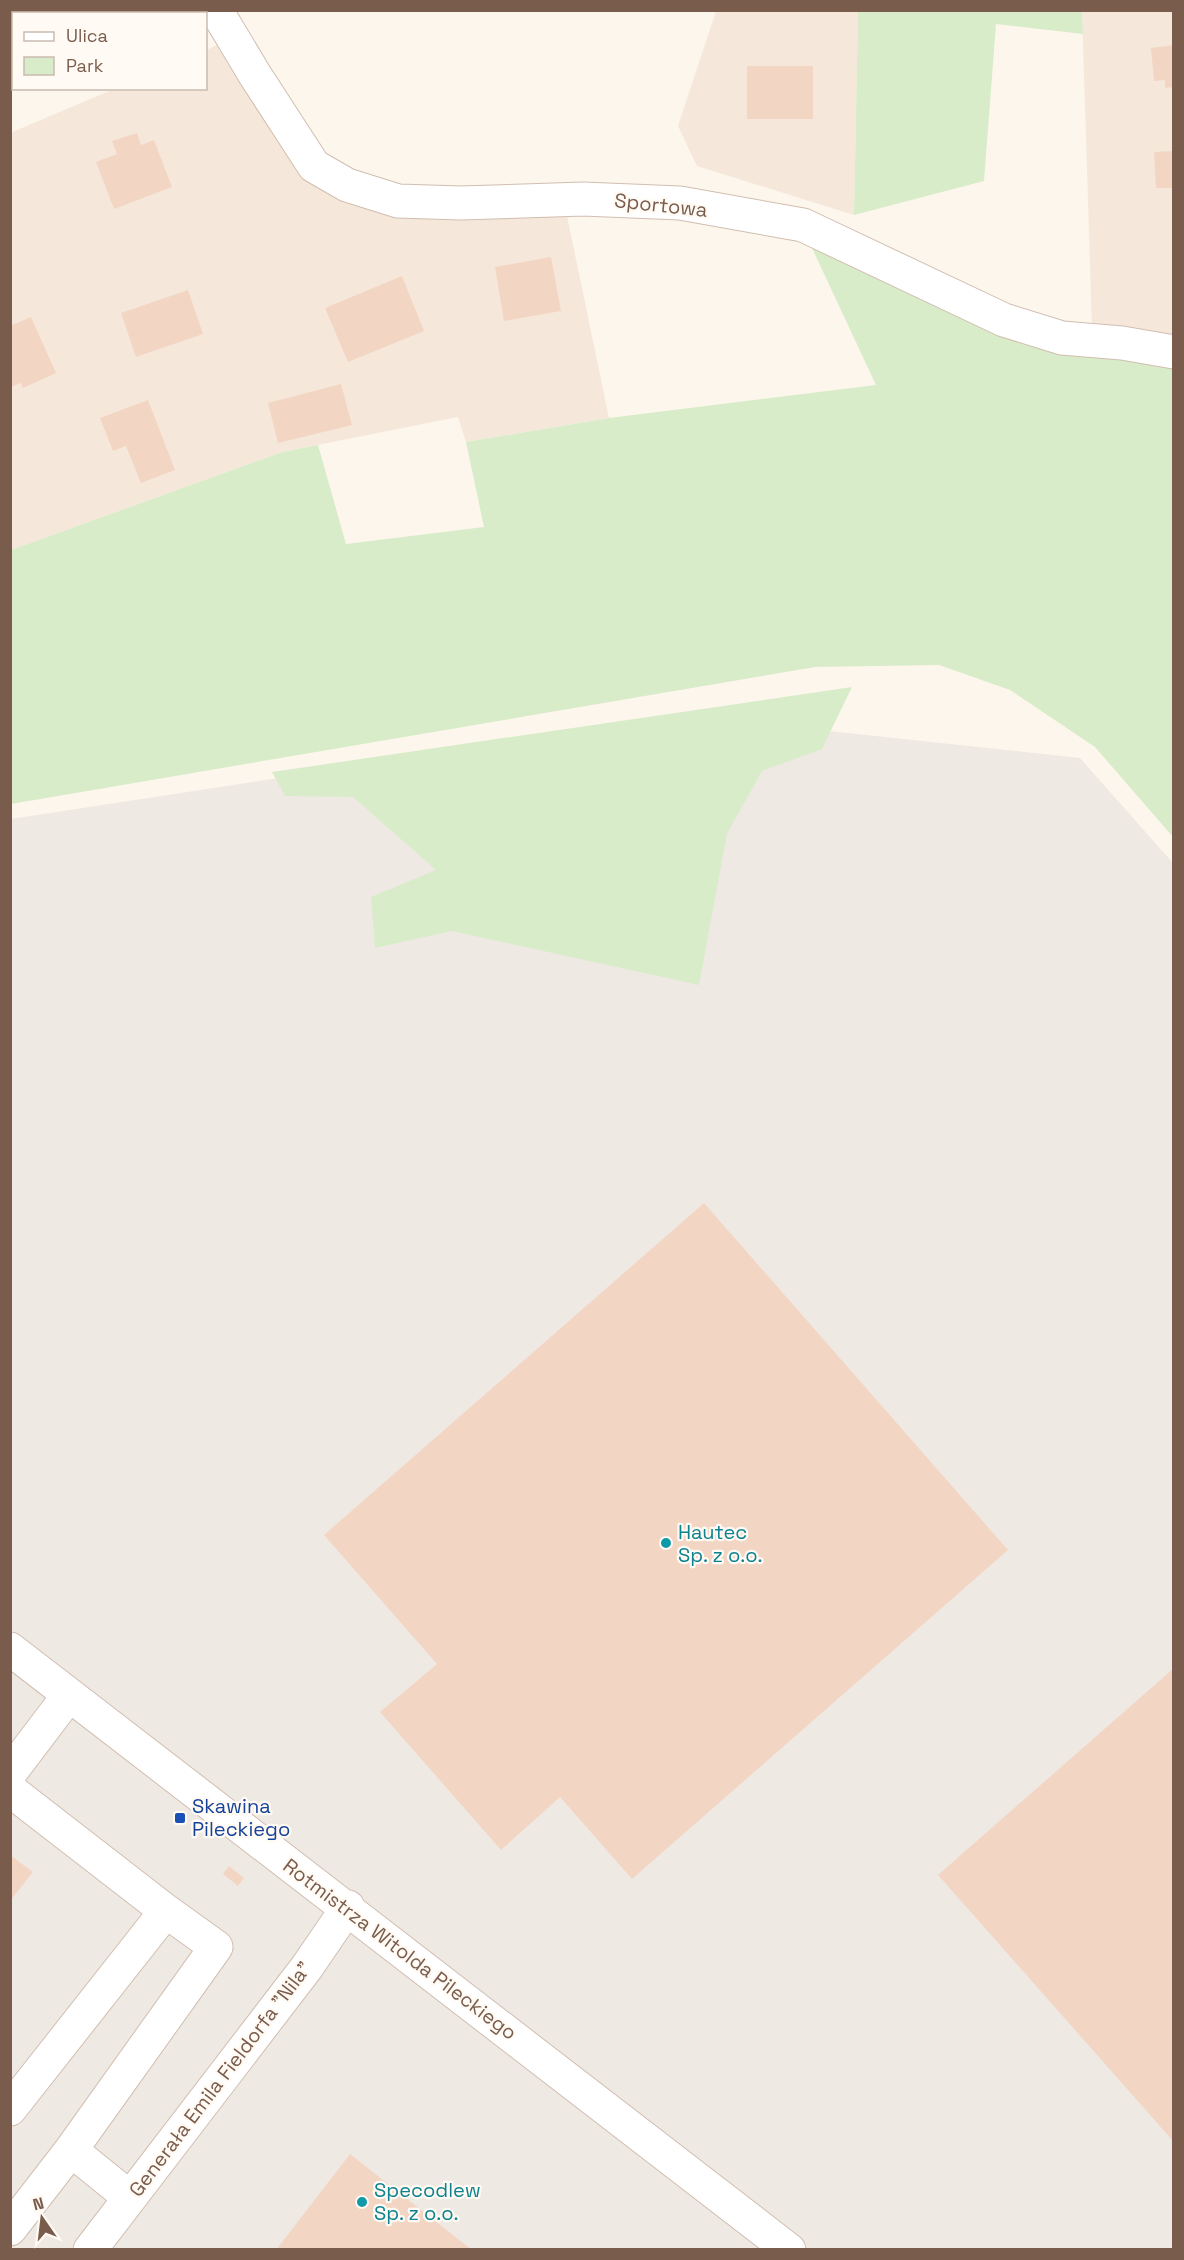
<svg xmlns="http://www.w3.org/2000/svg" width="1184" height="2260" viewBox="0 0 1184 2260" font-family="'Space Grotesk',sans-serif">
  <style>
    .residential { fill: #f5e8da }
    .industrial { fill: #efe9e4 }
    .green { fill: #d8ecc9 }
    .building { fill: #f3d5c3 }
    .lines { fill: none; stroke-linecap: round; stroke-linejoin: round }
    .minor-casing { stroke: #d1beb0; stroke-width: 35 }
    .minor { stroke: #fff; stroke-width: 33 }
    .culture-dot { fill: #0f9aa8; stroke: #fffaf3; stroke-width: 2 }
    .transit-dot { fill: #1a4fb4; stroke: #fffaf3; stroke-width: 2 }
    .labels { text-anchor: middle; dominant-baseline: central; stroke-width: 4.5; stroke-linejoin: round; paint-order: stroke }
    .street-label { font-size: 20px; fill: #7a5c4d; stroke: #fffaf3 }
    .culture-label { font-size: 20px; fill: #0d838f; stroke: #fffaf3; text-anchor: start }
    .transit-label { font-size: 20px; fill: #164399; stroke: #fffaf3; text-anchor: start }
  </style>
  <rect width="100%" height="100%" fill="#fdf6ec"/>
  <path class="residential" d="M716 11H858L854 215 697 166 678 126Z
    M1082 11H1173V339L1092 328Z
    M244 33 323 158 403 189 561 187 609 418 466 442 458 417 282 452 11 550 10 133 114 89 206 88V50Z"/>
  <path class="industrial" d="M829 731 1080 758 1173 863V2249L11 2250V819L415 757Z"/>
  <path class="green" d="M858 11H1082L1083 34 996 24 984 181 854 215Z
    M811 246 1173 363V837L1095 747 1010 690 939 665 815 667 11 804V550L282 452 318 445 346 544 484 527 466 442 609 418 876 385Z
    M852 687 822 749 762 771 727 834 699 985 452 931 375 948 371 897 436 870 353 797 285 796 272 772Z"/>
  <path class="building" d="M1174 45V87L1165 88V80L1154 81 1151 48Z
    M747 66H813V119H747Z
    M137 133 141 145 154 140 172 187 114 209 96 162 117 154 112 141Z
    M1174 151V188H1156L1154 152Z
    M551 257 561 311 504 321 495 267Z
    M402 276 424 331 348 362 325 308Z
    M188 290 203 334 136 357 121 313Z
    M31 317 56 373 23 388 21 383 10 387V326Z
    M341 384 352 425 278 443 268 403Z
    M148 400 175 470 141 483 126 446 113 451 100 418Z
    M704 1203 1008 1550 632 1879 560 1797 501 1850 380 1712 437 1664 324 1535Z
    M1174 1668V2142L938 1875Z
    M10 1855 33 1872 10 1901Z
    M229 1866 244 1878 238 1886 223 1874Z
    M350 2154 472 2250H276Z"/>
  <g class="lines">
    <defs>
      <path id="minor" d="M216 10 255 75 314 166 347 185 398 201 461 203 583 199 680 203 803 225 1004 320 1062 338 1122 343 1174 352
        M10 1649 789 2250
        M10 1773 69 1695
        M10 1790 166 1911
        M10 2109 166 1911 216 1947 71 2150
        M10 2229 71 2150 129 2197
        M90 2250 307 1967 348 1907"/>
    </defs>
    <use href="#minor" class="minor-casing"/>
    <use href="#minor" class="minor"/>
  </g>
  <g class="culture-dot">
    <circle cx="666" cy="1543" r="6"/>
    <circle cx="362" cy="2202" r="6"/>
  </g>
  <rect class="transit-dot" x="174" y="1812" width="12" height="12" rx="3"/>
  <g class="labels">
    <g class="street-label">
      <text transform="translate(661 205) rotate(6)">Sportowa</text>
      <text transform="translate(400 1949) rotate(37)">Rotmistrza Witolda Pileckiego</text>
      <text transform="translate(220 2079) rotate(-53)">Generała Emila Fieldorfa "Nila"</text>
    </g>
    <g class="culture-label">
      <text x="678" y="1532">Hautec<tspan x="678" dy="23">Sp. z o.o.</tspan></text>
      <text x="374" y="2190">Specodlew<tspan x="374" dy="23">Sp. z o.o.</tspan></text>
    </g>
    <g class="transit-label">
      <text x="192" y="1806">Skawina<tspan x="192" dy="23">Pileckiego</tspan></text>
    </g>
  </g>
  <rect width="1184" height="2260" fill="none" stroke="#7a5c4d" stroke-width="24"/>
  <rect x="12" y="12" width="195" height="78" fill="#fffaf3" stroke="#cabbb1" stroke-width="1.5"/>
  <rect x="24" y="32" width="30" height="9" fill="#ffffff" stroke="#cabbb1" stroke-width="1.5"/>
  <text x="66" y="42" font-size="18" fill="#7a5c4d">Ulica</text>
  <rect x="24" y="57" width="30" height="18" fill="#d8ecc9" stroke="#cabbb1" stroke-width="1.5"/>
  <text x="66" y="72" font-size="18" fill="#7a5c4d">Park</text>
  <g transform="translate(42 2218) rotate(346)" stroke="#fffaf3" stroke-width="4.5" paint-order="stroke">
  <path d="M0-4.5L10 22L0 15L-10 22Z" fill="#7a5c4d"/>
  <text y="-9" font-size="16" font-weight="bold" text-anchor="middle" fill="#7a5c4d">N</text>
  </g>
</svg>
